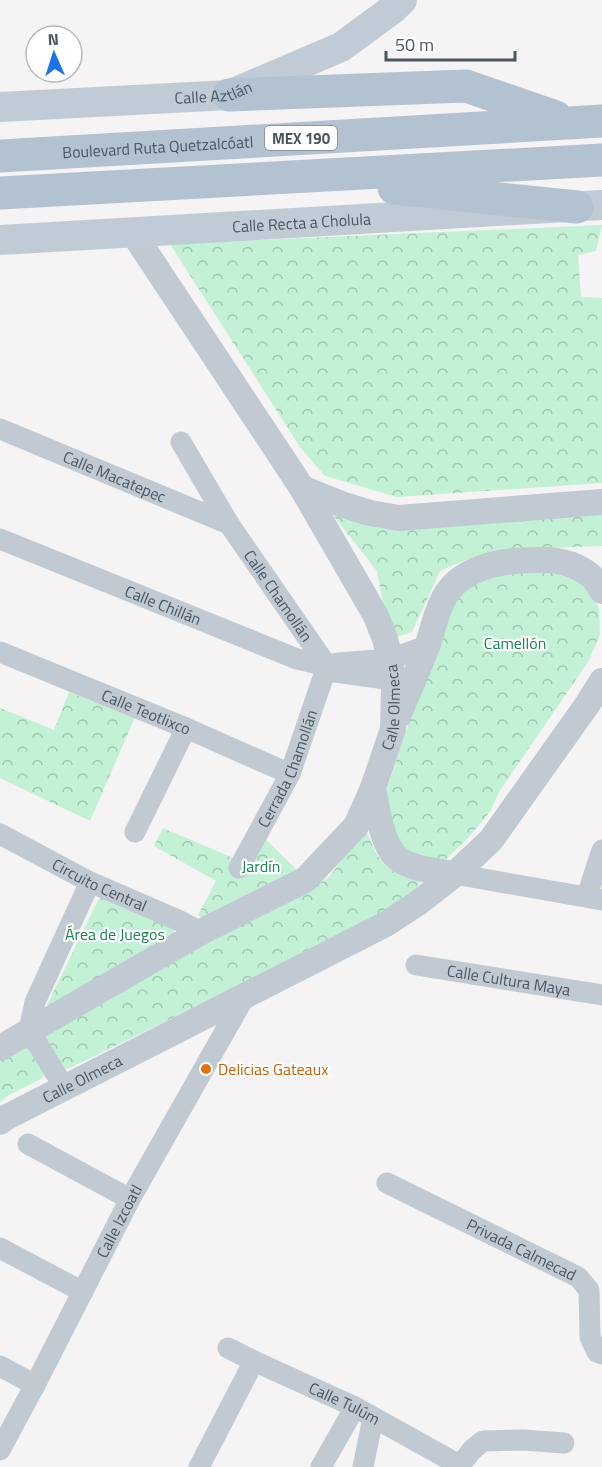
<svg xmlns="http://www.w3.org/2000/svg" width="602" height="1467" viewBox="0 0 602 1467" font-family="'Titillium Web',sans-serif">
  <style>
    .forest { fill: url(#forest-crowns) }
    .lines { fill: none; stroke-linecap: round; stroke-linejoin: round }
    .minor { stroke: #c1cad2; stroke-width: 21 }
    .tertiary { stroke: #c1cad2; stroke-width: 26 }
    .secondary { stroke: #c1cbd6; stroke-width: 30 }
    .primary { stroke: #b3c2d1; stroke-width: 33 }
    .food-dot { fill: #e8710a; stroke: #fff; stroke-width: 2 }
    .labels { text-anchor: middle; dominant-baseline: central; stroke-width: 4.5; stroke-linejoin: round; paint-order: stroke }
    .shield { fill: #fff; stroke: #808990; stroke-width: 1.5 }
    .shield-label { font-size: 15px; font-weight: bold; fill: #4a5661 }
    .street-label { font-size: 16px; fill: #4a5661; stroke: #fff }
    .park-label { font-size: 16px; fill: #17864f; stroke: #fff }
    .food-label { font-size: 16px; fill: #c56008; stroke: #fff; text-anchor: start }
  </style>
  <defs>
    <pattern id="forest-crowns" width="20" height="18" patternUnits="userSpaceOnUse" patternTransform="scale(1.5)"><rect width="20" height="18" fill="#c3f1d5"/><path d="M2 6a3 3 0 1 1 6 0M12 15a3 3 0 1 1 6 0" fill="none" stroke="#a0c6b0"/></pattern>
  </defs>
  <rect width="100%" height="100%" fill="#f5f3f3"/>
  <path class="forest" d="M602 225 596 251 578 255 581 297 602 298V483L397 497 325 476 300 447 170 244Z
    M602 508V546L523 549 473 557 440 571 412 632 394 638 382 598 377 571 332 514Z
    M567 569 587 583 599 609 600 635 588 662 499 792 491 810 469 837 445 860 404 853 389 838 385 795 408 725 452 606 471 583 498 573Z
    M69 692 135 717 90 821 0 778V708L54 730Z
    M163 828 238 860 257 831 299 872 202 918 198 915 216 881 154 846Z
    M366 829C379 864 384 871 421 881L413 892 392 906 318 947 70 1068 59 1070 40 1029 135 977 283 905 329 877Z
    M101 894 174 930V934L49 1006 47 1005Z
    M26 1038 47 1071 41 1079 9 1095 0 1102V1051Z"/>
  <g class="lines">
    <g class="minor">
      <path id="s1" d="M0 429 229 524"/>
      <path id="s2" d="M181 442 229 524 327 666"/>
      <path id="s3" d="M0 539 297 659 327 666 335 672 393 680 407 683"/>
      <path id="s4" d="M0 652 186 728 290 774"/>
      <path d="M333 664 338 663 390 659 427 646"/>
      <path d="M135 832 186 728"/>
      <path id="s5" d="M0 834 90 882 180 921 201 932"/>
      <path id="s6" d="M239 868 290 774 327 666"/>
      <path d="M455 874 602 900"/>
      <path d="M587 896 602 850"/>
      <path id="s7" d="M416 965 602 995"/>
      <path d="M64 1087 29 1030 35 1002 90 882"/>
      <path d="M28 1144 130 1199"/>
      <path id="s8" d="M387 1183 578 1277 589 1290 590 1337 597 1352 602 1354"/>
      <path d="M0 1248 83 1292"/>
      <path id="s9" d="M228 1348 254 1361 355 1407 459 1465"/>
      <path d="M0 1366 35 1385"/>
      <path id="s10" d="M0 1450 35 1385 130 1199 245 996"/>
      <path d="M199 1467 254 1361"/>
      <path d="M321 1467 355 1407"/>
      <path d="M363 1467 373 1418"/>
      <path d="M459 1467 472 1450 483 1441 523 1440 564 1443"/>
    </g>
    <g class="tertiary">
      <path d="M302 488 344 505 370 513 399 518 602 502"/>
      <path d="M398 716C408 692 419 668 428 644 433 629 436 613 443 600 459 567 502 560 535 560 555 559 575 563 591 576 596 580 599 586 602 591"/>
      <path d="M373 788C377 808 380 833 391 851 402 869 436 871 455 874"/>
      <path id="s11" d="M0 1048 201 932 305 880 356 826 373 788 393 729 394 689 390 659 385 639 376 616 302 488 133 233"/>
      <path id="s12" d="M0 1122 7 1117 386 924 418 903 455 874 491 840 587 705 602 681"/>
    </g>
    <g class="secondary">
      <path id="s13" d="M0 107 229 95 341 47 393 9 402 0"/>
      <path id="s14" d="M0 240 602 205"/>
    </g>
    <g class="primary">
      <path d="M229 95 466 86 556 117"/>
      <path id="s15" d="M0 156 602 121"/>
      <path d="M394 188 577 207"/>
      <path d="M0 193 602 160"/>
    </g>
  </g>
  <circle class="food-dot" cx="206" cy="1069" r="6"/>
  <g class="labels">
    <rect class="shield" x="265" y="126" width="72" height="24" rx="4.5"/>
    <g class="shield-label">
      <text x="301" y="138">MEX 190</text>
    </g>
    <g class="street-label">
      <text stroke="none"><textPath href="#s13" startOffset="214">Calle Aztlán</textPath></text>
      <text stroke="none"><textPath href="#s15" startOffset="158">Boulevard Ruta Quetzalcóatl</textPath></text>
      <text stroke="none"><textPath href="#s14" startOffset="302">Calle Recta a Cholula</textPath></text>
      <text stroke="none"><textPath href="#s1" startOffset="124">Calle Macatepec</textPath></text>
      <text stroke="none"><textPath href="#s2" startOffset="182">Calle Chamollán</textPath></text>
      <text stroke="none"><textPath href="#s3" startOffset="176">Calle Chillán</textPath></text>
      <text stroke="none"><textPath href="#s11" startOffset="548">Calle Olmeca</textPath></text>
      <text stroke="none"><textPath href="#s4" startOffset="158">Calle Teotlixco</textPath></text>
      <text stroke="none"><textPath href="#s6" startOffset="111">Cerrada Chamollán</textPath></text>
      <text stroke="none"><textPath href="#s5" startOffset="112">Circuito Central</textPath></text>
      <text stroke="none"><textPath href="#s7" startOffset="94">Calle Cultura Maya</textPath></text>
      <text stroke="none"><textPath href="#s12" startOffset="93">Calle Olmeca</textPath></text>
      <text stroke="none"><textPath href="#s10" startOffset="258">Calle Izcoatl</textPath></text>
      <text stroke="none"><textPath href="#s8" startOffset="150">Privada Calmecad</textPath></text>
      <text stroke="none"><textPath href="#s9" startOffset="129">Calle Tulúm</textPath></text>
    </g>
    <g class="park-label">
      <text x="515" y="643">Camellón</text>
      <text x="261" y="866">Jardín</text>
      <text x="115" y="934">Área de Juegos</text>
    </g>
    <g class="food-label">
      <text x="218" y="1069">Delicias Gateaux</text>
    </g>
  </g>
  <g transform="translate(54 54) rotate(357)"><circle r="28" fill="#ffffff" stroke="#b7bbc0" stroke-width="1.5"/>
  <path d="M0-4.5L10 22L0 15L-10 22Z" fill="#1a73e8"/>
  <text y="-9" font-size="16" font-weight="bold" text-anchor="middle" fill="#4a5661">N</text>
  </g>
  <path d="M386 51v9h129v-9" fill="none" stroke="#4a5661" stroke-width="3"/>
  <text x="395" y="51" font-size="18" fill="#4a5661" stroke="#ffffff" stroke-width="4.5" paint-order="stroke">50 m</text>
</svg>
